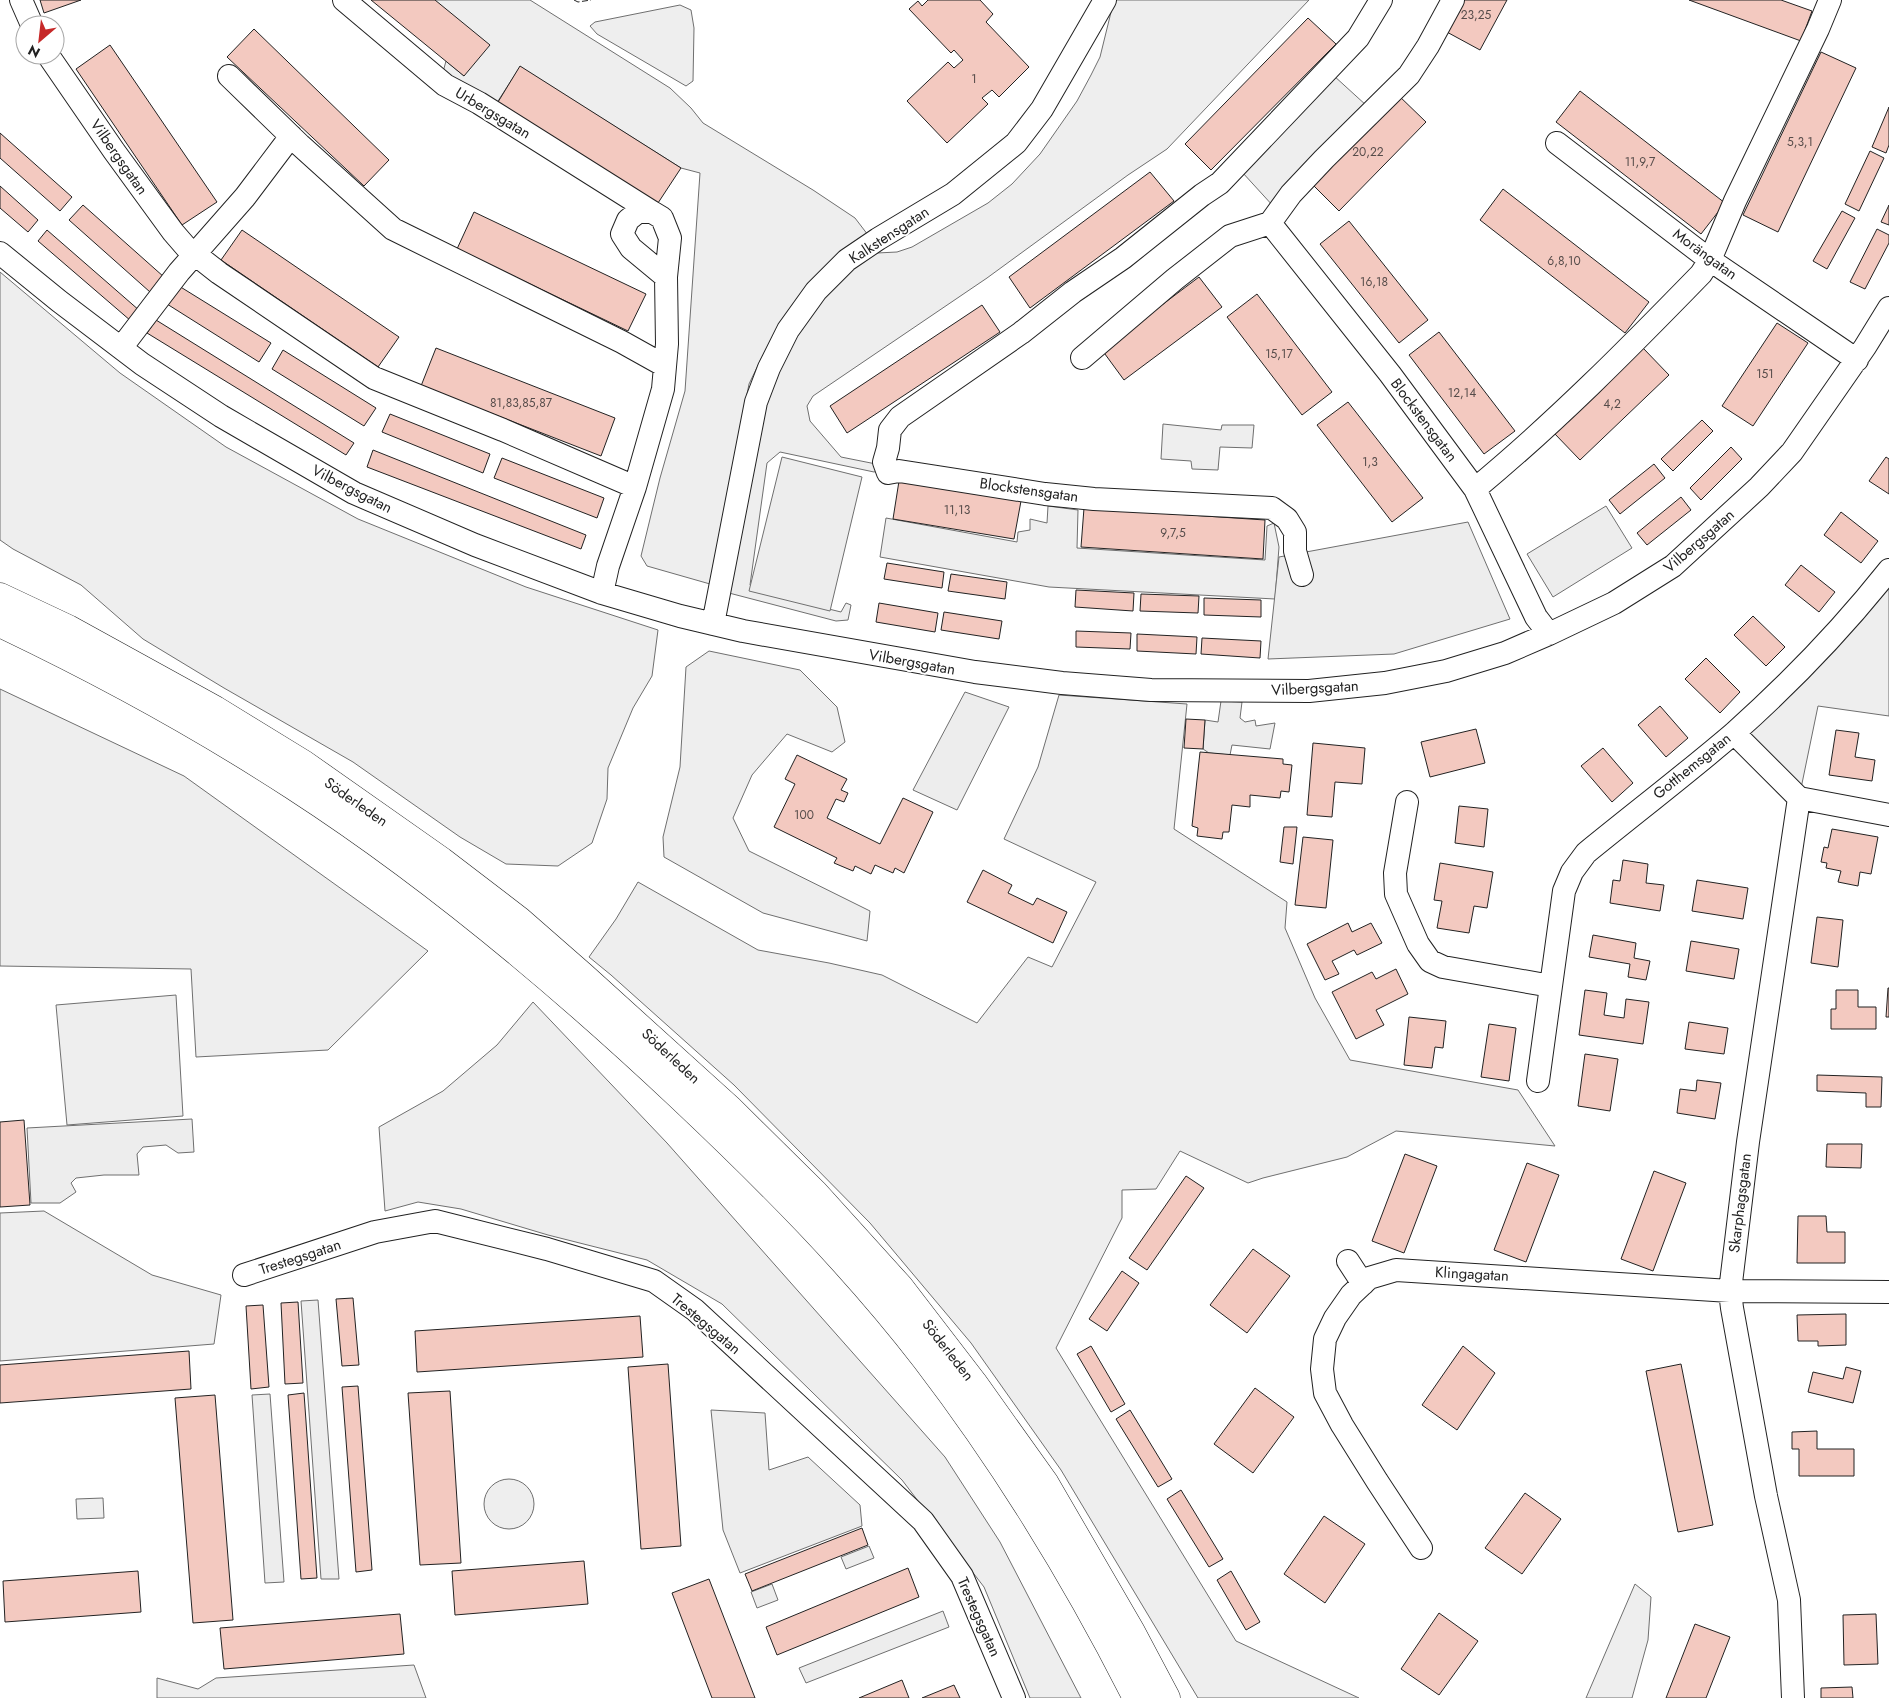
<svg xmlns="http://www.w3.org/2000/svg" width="1889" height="1698" viewBox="0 0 1889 1698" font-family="Jost,sans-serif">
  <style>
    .green { fill: #eee; stroke: #6f6f6f }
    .parking { fill: #ededed; stroke: #6f6f6f }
    .building { fill: #f3c9c0; stroke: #222 }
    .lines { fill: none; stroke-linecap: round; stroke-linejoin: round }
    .minor-casing { stroke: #222; stroke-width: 24 }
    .highway-casing { stroke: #222; stroke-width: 29 }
    .minor { stroke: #fff; stroke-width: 22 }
    .highway { stroke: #fff; stroke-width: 28 }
    .fence { stroke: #222; stroke-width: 1; stroke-dasharray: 6 2.5; stroke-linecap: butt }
    .labels { text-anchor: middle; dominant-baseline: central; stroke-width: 4; stroke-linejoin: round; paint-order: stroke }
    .number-label { font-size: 12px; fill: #564c4a }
    .street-label { font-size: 15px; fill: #222; stroke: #fff }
  </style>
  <rect width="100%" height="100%" fill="#fff"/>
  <path class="green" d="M435 0H530L670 88 691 108 703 123 813 190 855 218 868 235 762 357 749 384 710 584 647 566 641 556 660 478 685 391 700 173 681 168 520 67 498 101 513 111 443 72 446 61 464 76Z
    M1114 0H1309L1167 149 1128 175 987 278 813 396 807 406 810 421 841 457 876 464 880 470 874 472 780 452 767 463 750 585 768 594 841 612 846 603 851 605 848 620 836 621 729 593 760 428 773 380 788 347 828 292 867 255 877 253 897 252 912 247 988 203 1012 184 1040 154 1077 101 1091 75 1100 57Z
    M680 5 691 10 694 28 693 81 686 86 597 34 590 26 595 22Z
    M1333 75 1367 106 1274 207 1242 172Z
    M0 272 120 373 226 447 358 519 526 587 658 630 652 676 633 708 608 768 607 799 592 843 558 866 506 864 460 837 353 762 224 688 143 639 81 585 13 549 0 540Z
    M1163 424 1221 430 1222 425H1254L1252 448 1220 447 1218 470 1192 469 1191 461 1161 459Z
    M1048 506 1078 510 1077 548 1265 560 1267 526 1274 523 1279 547 1275 599 1049 587 880 557 886 518 1017 542 1018 532 1030 530V519L1047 523Z
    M1889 570V716L1818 706 1799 798 1734 733Z
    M709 651 800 670 837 707 845 742 832 752 787 734 752 775 733 818 749 851 870 911 867 941 763 913 664 857 663 837 680 767 686 667Z
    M0 689 184 776 428 951 328 1050 196 1057 191 969 0 966Z
    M1059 695 1187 704 1174 829 1287 902 1285 928 1315 998 1350 1060 1518 1090 1555 1146 1396 1131 1347 1157 1263 1178 1248 1183 1180 1151 1156 1189 1122 1190V1218L1056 1348 1236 1641 1359 1698H1198L1061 1470 971 1343 870 1223 734 1085 611 975 589 957 616 919 638 882 758 950 829 963 882 975 977 1023 1028 957 1052 967 1096 882 1004 839 1038 767Z
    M176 995 183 1116 67 1125 56 1005Z
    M533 1002 667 1143 945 1457 1000 1542 1081 1698H1030L984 1587 902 1480 722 1304 647 1260 548 1235 461 1209 418 1202 385 1211 379 1127 443 1091 497 1045Z
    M44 1211 152 1275 221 1295 214 1344 0 1361V1213Z
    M484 1504a25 25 0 1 1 50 0a25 25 0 1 1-50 0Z
    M103 1498 104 1518 77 1519 76 1499Z
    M1635 1584 1651 1597 1648 1640 1632 1698H1586Z
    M414 1665 426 1698H157V1678L198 1689 216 1678Z"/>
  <path class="parking" d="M782 457 862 477 830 611 749 591Z
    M1606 506 1632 548 1553 597 1527 554Z
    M1468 522 1510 619 1394 654 1268 659 1279 557Z
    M965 692 1009 707 957 810 913 790Z
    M1221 701 1242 702 1240 718 1245 722 1255 720 1256 726 1275 723 1270 749 1232 745 1230 755 1209 753 1203 749 1205 720 1218 722Z
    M192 1119 194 1152 178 1153 166 1145 143 1147 137 1154 139 1175H104L76 1178 71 1183 76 1192 60 1203H31L27 1128Z
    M318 1300 339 1579H321L301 1301Z
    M270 1394 284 1582 265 1583 252 1395Z
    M711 1410 765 1413 769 1470 808 1457 860 1505 862 1526 740 1573 723 1530Z
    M869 1546 874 1558 846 1569 841 1557Z
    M772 1584 778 1600 757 1608 751 1592Z
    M943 1611 949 1627 806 1683 799 1668Z"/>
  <path class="building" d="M40 0H81L44 13Z
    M371 0H435L490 45 464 76Z
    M928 0H980L993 14 986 22 1029 67 999 97 992 90 982 98 988 104 947 143 907 101 948 62 954 68 963 60 954 50 951 53 909 9 918 1 922 6Z
    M1461 0H1507L1480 50 1445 31Z
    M1689 0H1781L1812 11 1801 41Z
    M1308 18 1336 44 1211 170 1185 144Z
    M254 29 389 160 364 186 227 57Z
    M110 45 217 202 182 225 76 69Z
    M1821 52 1856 68 1778 232 1743 215Z
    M520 66 681 168 658 203 498 102Z
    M1580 91 1725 203 1701 234 1556 122Z
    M1396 93 1426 122 1339 211 1310 182Z
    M1889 107V145L1886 153 1872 147Z
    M0 133 72 197 60 211 0 158Z
    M1870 151 1884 158 1859 211 1845 204Z
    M1150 172 1174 201 1030 308 1009 277Z
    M0 186 38 220 28 232 0 208Z
    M1503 189 1649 302 1625 333 1480 220Z
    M83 205 164 277 150 292 69 220Z
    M1889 205V225L1881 222Z
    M1842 211 1855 218 1827 269 1813 261Z
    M474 212 646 294 628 331 457 249Z
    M1349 221 1428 320 1399 343 1320 244Z
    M1877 229 1889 235V243L1865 289 1850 282Z
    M47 230 140 311 131 321 38 241Z
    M242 230 399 337 378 367 221 260Z
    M1199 277 1222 307 1124 380 1102 350Z
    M179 286 271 343 259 362 167 304Z
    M1257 294 1332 392 1302 415 1227 317Z
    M982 305 1000 332 847 433 830 406Z
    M156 320 354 443 346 455 147 333Z
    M1777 323 1808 343 1753 426 1722 406Z
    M1439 332 1515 431 1484 454 1409 355Z
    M436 348 615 418 601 456 421 386Z
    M1643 348 1669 375 1580 460 1554 433Z
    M283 350 376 408 364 426 272 369Z
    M1348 402 1423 498 1392 522 1317 425Z
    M390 414 490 454 483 473 382 432Z
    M1702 420 1713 431 1673 471 1661 459Z
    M1731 447 1742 459 1701 500 1690 488Z
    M373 450 586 535 581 549 367 467Z
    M1886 457 1889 459V494L1869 481Z
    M502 458 604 498 597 518 494 478Z
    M1654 464 1665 478 1620 514 1609 500Z
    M899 481 1021 501 1014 539 893 519Z
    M1681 497 1691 510 1647 545 1637 533Z
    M1084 508 1265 520 1263 559 1081 547Z
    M1841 512 1878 541 1861 563 1824 535Z
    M887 563 944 572 942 588 884 579Z
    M1801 565 1835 592 1819 612 1785 585Z
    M951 574 1007 582 1005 599 948 591Z
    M1076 590 1134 593 1133 611 1075 607Z
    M1141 594 1199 596 1198 613 1140 611Z
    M1204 598 1261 600V617L1204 615Z
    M879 603 938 613 935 632 876 622Z
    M944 612 1002 621 999 639 941 630Z
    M1753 616 1785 647 1766 666 1734 635Z
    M1076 631 1131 633 1130 649 1076 647Z
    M1137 634 1197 637 1196 654 1137 651Z
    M1202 638 1261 641 1260 658 1201 654Z
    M1706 658 1740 692 1720 713 1685 679Z
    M1660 706 1688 738 1666 757 1638 725Z
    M1186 719 1205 720 1203 749 1184 748Z
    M1476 729 1485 763 1430 777 1421 742Z
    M1836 730 1859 733 1855 757 1875 760 1872 781 1829 775Z
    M1313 743 1365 748 1362 784 1335 782 1332 817 1307 815Z
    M1603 748 1633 783 1612 802 1581 766Z
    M1200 752 1283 759V764L1292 765 1289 792 1281 791 1280 798 1250 795V807L1232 805 1229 832H1223L1222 839 1197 836 1198 828 1192 826Z
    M797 755 847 779 841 790 848 793 844 802 836 799 827 818 880 844 903 798 933 812 904 873 895 868 893 873 875 865 871 874 855 866 853 871 834 863 837 858 774 827 795 784 785 779Z
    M1459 806 1488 809 1484 847 1455 843Z
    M1284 827H1297L1293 864 1280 862Z
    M1832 829 1878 837 1871 874 1860 872 1858 886 1838 882 1841 871 1826 868 1827 863 1821 862 1824 847 1828 848Z
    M1303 837 1333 840 1326 908 1295 905Z
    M1623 860 1648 864 1646 883 1664 885 1660 911 1610 903 1613 880 1620 881Z
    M1440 863 1493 872 1487 908 1474 906 1469 933 1437 928 1442 901 1434 900Z
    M983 870 1012 885 1008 893 1033 905 1037 898 1067 912 1053 943 967 902Z
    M1697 880 1748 888 1743 919 1692 911Z
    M1817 917 1843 920 1838 967 1811 963Z
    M1348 923 1352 932 1371 923 1382 943 1357 955 1354 950 1332 961 1339 974 1325 980 1307 944Z
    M1593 935 1636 943 1634 958 1650 961 1646 980 1628 977 1630 964 1589 957Z
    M1691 941 1739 949 1734 979 1686 971Z
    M1396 969 1408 994 1376 1010 1384 1025 1356 1039 1332 992 1372 972 1376 979Z
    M1888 988H1889V1017H1886Z
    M1585 990 1607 993 1604 1015 1624 1018 1626 999 1649 1002 1643 1044 1579 1035Z
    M1836 990H1858V1007H1876V1029H1831V1009H1836Z
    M1409 1017 1446 1021 1443 1048 1435 1047 1432 1068 1404 1065Z
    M1689 1022 1728 1028 1724 1054 1685 1049Z
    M1489 1024 1516 1028 1509 1081 1481 1077Z
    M1585 1054 1618 1059 1610 1111 1578 1106Z
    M1817 1075 1882 1077 1881 1107H1866V1093L1817 1091Z
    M1697 1080 1721 1083 1715 1119 1677 1113 1680 1089 1696 1091Z
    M24 1120 30 1205 0 1207V1122Z
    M1827 1144H1862L1861 1168 1826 1167Z
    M1405 1154 1437 1166 1404 1253 1372 1241Z
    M1527 1163 1559 1175 1526 1262 1494 1250Z
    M1654 1171 1686 1183 1653 1271 1621 1259Z
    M1186 1176 1204 1188 1147 1270 1129 1258Z
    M1798 1216H1826L1827 1232H1845V1263H1797Z
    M1253 1249 1290 1276 1247 1333 1210 1305Z
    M1122 1271 1139 1283 1107 1331 1089 1319Z
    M353 1298 359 1365 342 1366 336 1299Z
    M298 1302 303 1383 285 1384 281 1303Z
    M263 1305 269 1387 251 1389 246 1306Z
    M1846 1314V1345L1818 1346V1341H1798L1797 1315Z
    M640 1316 643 1357 417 1372 415 1331Z
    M1091 1346 1125 1404 1111 1412 1077 1354Z
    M1463 1346 1495 1373 1457 1430 1422 1405Z
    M189 1351 191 1389 0 1403V1365Z
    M668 1364 681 1546 641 1549 628 1367Z
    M1681 1364 1713 1525 1678 1532 1646 1371Z
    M1846 1367 1861 1371 1853 1403 1808 1392 1813 1372 1843 1379Z
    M358 1386 372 1570 356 1572 342 1387Z
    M1255 1388 1294 1417 1253 1473 1214 1444Z
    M450 1391 461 1563 420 1565 408 1393Z
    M304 1393 317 1578 301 1579 288 1395Z
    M215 1395 233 1620 193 1623 175 1398Z
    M1130 1410 1172 1479 1158 1487 1116 1419Z
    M1817 1431V1449H1854V1476H1799V1449H1792V1432Z
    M1181 1490 1223 1559 1209 1567 1167 1499Z
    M1525 1493 1561 1519 1522 1574 1485 1548Z
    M1324 1516 1365 1544 1325 1603 1284 1574Z
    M862 1528 868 1545 752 1591 745 1574Z
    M584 1561 588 1604 455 1615 452 1571Z
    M908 1568 919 1597 777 1655 766 1627Z
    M138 1571 141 1612 5 1622 3 1581Z
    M1231 1571 1260 1622 1246 1630 1217 1580Z
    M709 1579 755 1698H712L672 1593Z
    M1439 1613 1478 1641 1439 1695 1401 1669Z
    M400 1614 404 1654 224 1669 220 1628Z
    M1876 1614 1878 1664 1844 1665 1843 1615Z
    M1695 1624 1730 1637 1706 1698H1666Z
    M902 1680 909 1698H859Z
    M954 1685 960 1698H922Z
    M1852 1687 1853 1698H1821V1688Z"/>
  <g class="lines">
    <defs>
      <path id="minor" d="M21 0 32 25
        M344 0 445 85 479 103 652 212
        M48 55 114 151 173 232 186 247 219 273 374 378 503 430 635 487
        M229 76 300 145 393 229 622 342 665 366
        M1557 143 1710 260 1857 360
        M1270 223 1390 374 1475 489 1536 617 1549 634
        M0 253 59 301 142 364 221 416 354 493 475 545 602 593 680 616 743 631 975 672 1062 683 1151 690 1309 691 1385 683 1446 671 1505 653 1549 634 1614 603 1673 566 1759 487 1792 452 1865 347 1889 308
        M121 348 179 272 245 197 291 136
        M1082 358 1175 279 1230 236 1270 223 1291 194 1324 159 1409 75 1428 46 1453 0
        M1475 489C1556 422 1628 349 1701 274L1710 260 1735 201 1818 29 1830 0
        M1302 575 1295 551V532L1287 519 1272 508 1094 499 1045 494 899 471 888 473 884 462 888 448 890 430 900 417 1021 333 1073 292 1123 258 1202 195 1220 183 1358 38 1381 0
        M602 593 608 566 635 487 663 389 667 344 666 277 631 248 622 234 628 220 638 212H652L662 218 670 238 666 277
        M713 624 756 402 769 368 788 330 816 291 847 260 878 239 953 194 1016 143 1042 109 1105 0
        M1734 733 1799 798
        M1799 798 1889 815
        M1407 802 1395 873 1396 894 1418 944 1430 961 1443 967 1551 986
        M1538 1081 1564 891 1572 872 1586 853C1635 813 1686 774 1734 733 1790 683 1843 628 1889 570
        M1348 1261 1363 1284
        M244 1275 375 1232 435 1221 547 1249 654 1281 695 1310 923 1521 962 1576 1014 1698
        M1421 1548 1377 1481 1342 1425 1325 1393 1322 1369 1325 1339 1335 1318 1351 1295 1369 1278 1396 1270 1730 1291 1889 1292
        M1793 1698 1789 1600 1766 1496 1732 1308 1730 1291 1748 1142 1799 798"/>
      <path id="highway" d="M0 597 68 629 215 710 303 764 441 861 518 920 582 976 730 1110 814 1193 900 1288 973 1383 1045 1484 1131 1632 1166 1698
        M0 623C101 671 200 725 294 786 433 876 560 983 680 1096 767 1178 853 1264 926 1359 1007 1465 1077 1579 1137 1698"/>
    </defs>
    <use href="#minor" class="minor-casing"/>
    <use href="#highway" class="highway-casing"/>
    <use href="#minor" class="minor"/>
    <use href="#highway" class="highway"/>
    <path class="fence" d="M574 0 578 2 591 0"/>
  </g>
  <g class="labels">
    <g class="number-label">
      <text x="1476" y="15">23,25</text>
      <text x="974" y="79">1</text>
      <text x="1800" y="142">5,3,1</text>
      <text x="1368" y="152">20,22</text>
      <text x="1640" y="162">11,9,7</text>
      <text x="1564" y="261">6,8,10</text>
      <text x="1374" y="282">16,18</text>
      <text x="1279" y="354">15,17</text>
      <text x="1765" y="374">151</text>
      <text x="1462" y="393">12,14</text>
      <text x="521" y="403">81,83,85,87</text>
      <text x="1612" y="404">4,2</text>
      <text x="1370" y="462">1,3</text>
      <text x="957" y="510">11,13</text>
      <text x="1173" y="533">9,7,5</text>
      <text x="804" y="815">100</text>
    </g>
    <g class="street-label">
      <text transform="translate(493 113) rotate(31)">Urbergsgatan</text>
      <text transform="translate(119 157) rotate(55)">Vilbergsgatan</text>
      <text transform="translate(889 235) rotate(-33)">Kalkstensgatan</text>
      <text transform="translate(1705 254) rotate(36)">Morängatan</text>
      <text transform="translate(1424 420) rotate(53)">Blockstensgatan</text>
      <text transform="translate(352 489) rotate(27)">Vilbergsgatan</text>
      <text transform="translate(1029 490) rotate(8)">Blockstensgatan</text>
      <text transform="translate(1699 541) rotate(-41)">Vilbergsgatan</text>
      <text transform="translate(912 662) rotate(10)">Vilbergsgatan</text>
      <text transform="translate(1315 688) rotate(-3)">Vilbergsgatan</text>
      <text transform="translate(1692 766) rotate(-39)">Gotthemsgatan</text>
      <text transform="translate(356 802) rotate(35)">Söderleden</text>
      <text transform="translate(671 1056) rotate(43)">Söderleden</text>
      <text transform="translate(1740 1203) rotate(-83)">Skarphagsgatan</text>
      <text transform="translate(300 1257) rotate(-18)">Trestegsgatan</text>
      <text transform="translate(1472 1274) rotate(3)">Klingagatan</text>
      <text transform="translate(706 1324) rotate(40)">Trestegsgatan</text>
      <text transform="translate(948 1350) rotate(52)">Söderleden</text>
      <text transform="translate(979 1617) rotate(66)">Trestegsgatan</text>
    </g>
  </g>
  <g transform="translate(40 40) rotate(208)"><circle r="24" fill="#ffffff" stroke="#a7a7a7"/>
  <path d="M0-4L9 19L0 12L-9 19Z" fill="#c62828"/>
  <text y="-8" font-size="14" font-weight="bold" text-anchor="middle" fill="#222222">N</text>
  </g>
</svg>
